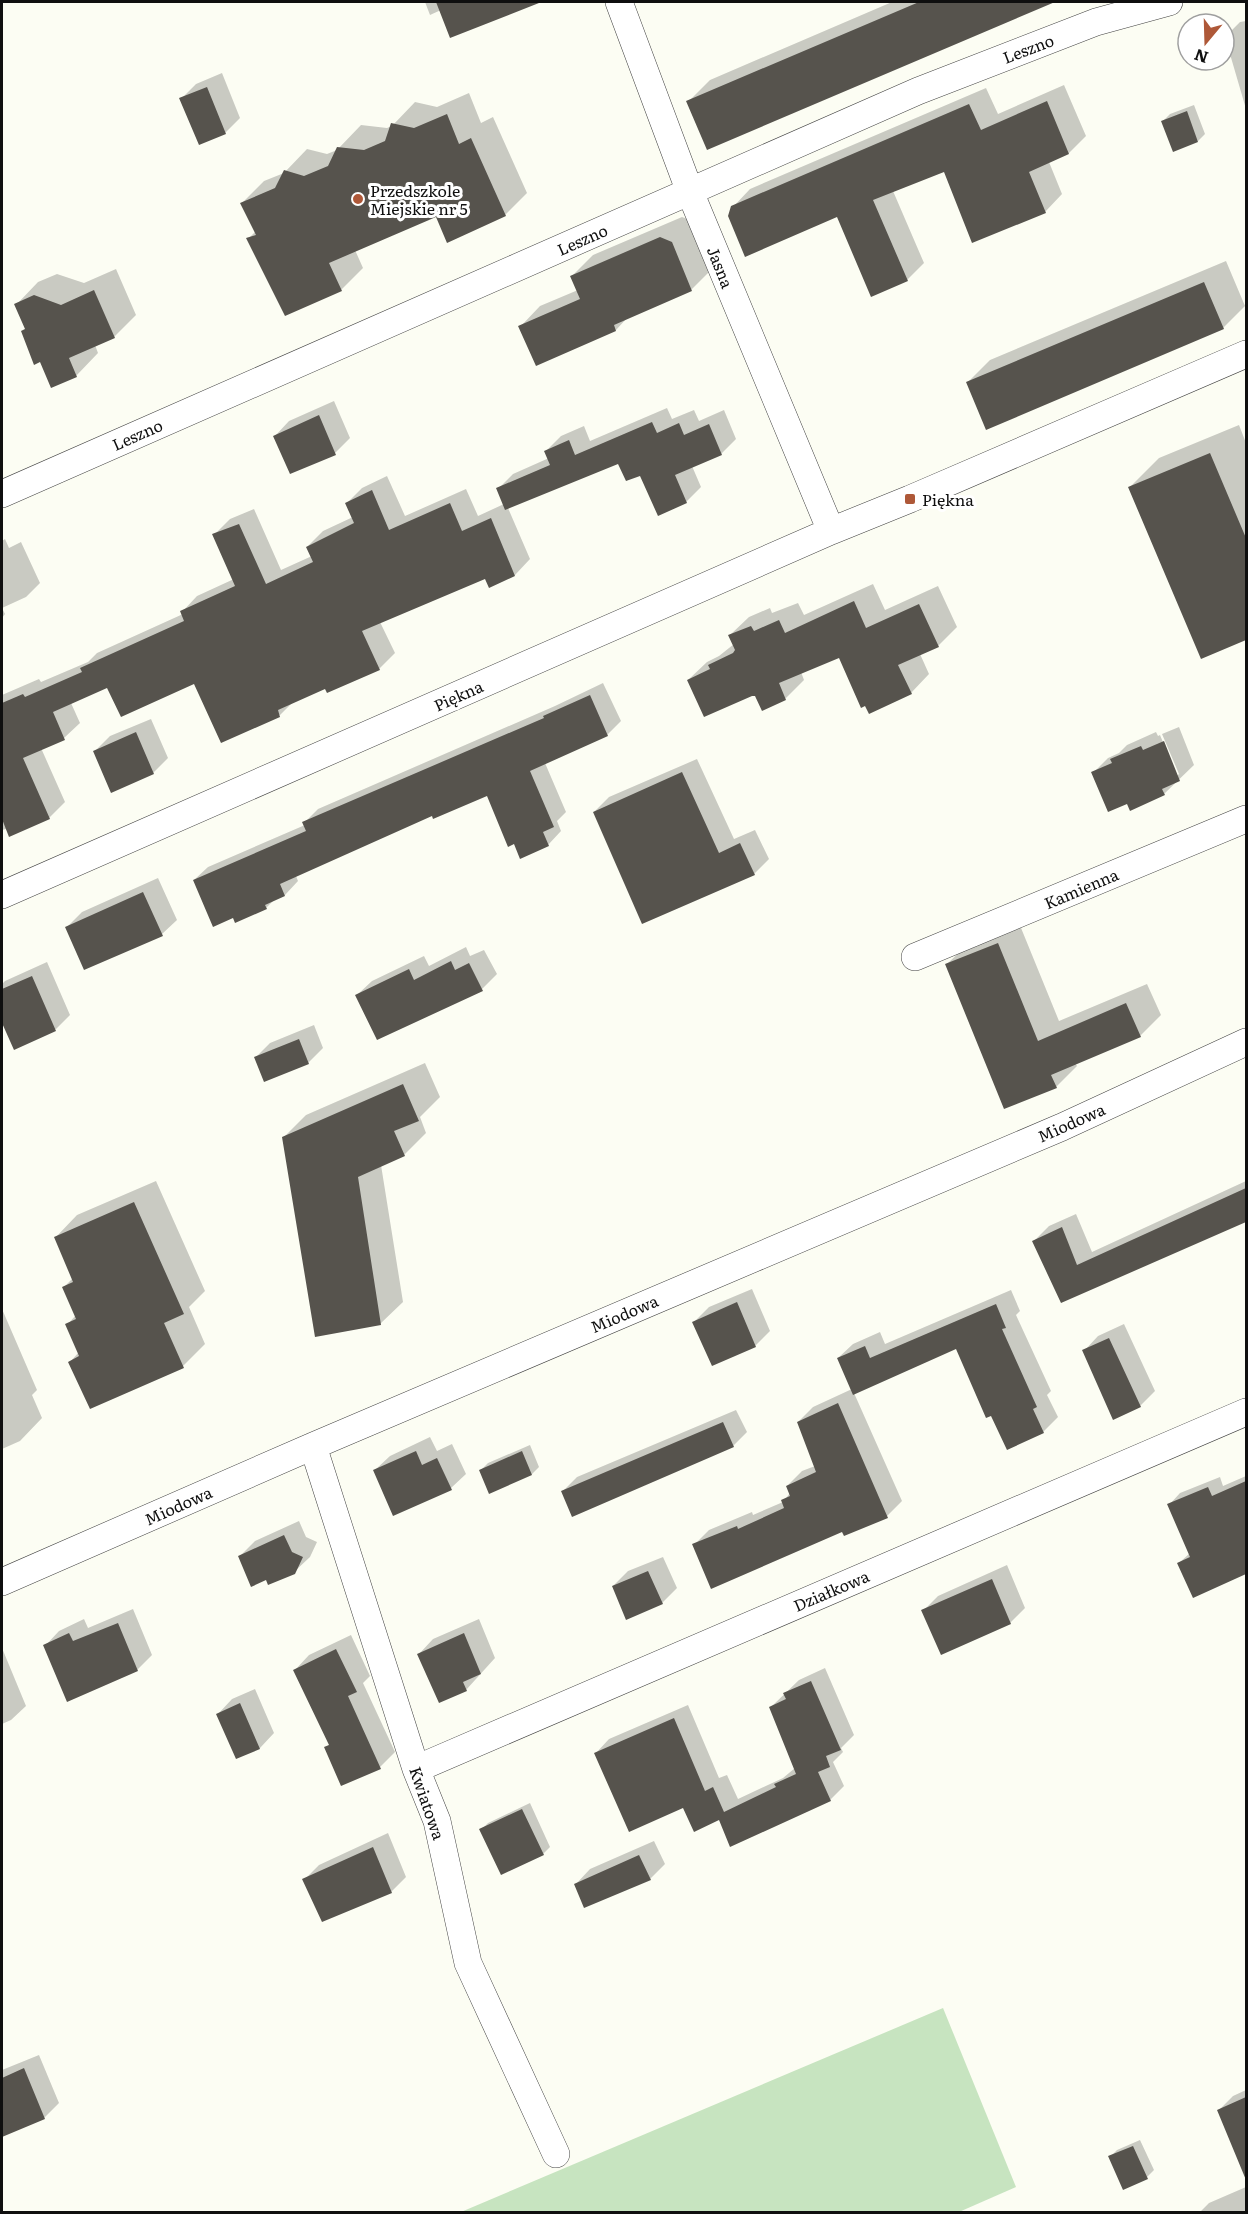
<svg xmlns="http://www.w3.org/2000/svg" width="1248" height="2214" viewBox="0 0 1248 2214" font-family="Literata,serif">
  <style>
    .green { fill: #c7e4c0 }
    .shadow { fill: #0003 }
    .building { fill: #56534d }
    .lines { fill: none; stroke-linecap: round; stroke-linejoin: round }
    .minor-casing { stroke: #424242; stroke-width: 28 }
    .minor { stroke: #fff; stroke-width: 27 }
    .poi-dot { fill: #ae5838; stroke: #fff; stroke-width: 2 }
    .labels { text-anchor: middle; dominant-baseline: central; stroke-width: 6; stroke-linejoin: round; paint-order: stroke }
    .street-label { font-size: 16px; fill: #0f0f0f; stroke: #fff }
    .poi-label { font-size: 16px; fill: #0f0f0f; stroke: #fff; text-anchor: start }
  </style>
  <rect width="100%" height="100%" fill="#fcfdf3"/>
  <path class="green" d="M943 2008 1016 2187 959 2212H461Z"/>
  <path class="shadow" d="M425 2H521L509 14 441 10 430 15Z
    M892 2H1051L708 148 688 102 710 80Z
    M1246 21V109L1225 37 1240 22Z
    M222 73 240 118 225 133 181 99 196 84Z
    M1064 85 1086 136 1069 153 1049 162 1062 194 1045 212 945 170 893 191 924 263 907 280 837 215 733 207 750 189 986 88 998 114Z
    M469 93 481 123 493 117 527 193 505 215H436L355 250 363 268 341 290 248 239 256 231 242 203 264 181 284 173 307 149 327 154 337 150 361 125 387 128 392 126 415 102 437 107Z
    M1194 105 1205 134 1198 141 1163 121 1170 114Z
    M682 217 693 221 712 269 691 290 628 317 616 330 520 327 540 306 578 290 572 276 593 255Z
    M1226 261 1245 306 1223 328 968 382 990 360Z
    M116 269 136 315 114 337 95 345 98 353 76 376 26 328 16 305 38 282 57 274 84 283Z
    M334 401 350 438 335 453 291 472 275 436 289 421Z
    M667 408 672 419 694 410 699 421 724 410 736 439 721 454 692 466 701 487 686 502 619 462 508 508 530 559 515 575 485 577 380 622 395 653 379 669 325 687 294 701 280 715 195 682 108 686 71 703 80 723 64 738 41 748 65 802 49 818 2 830V695L39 679 41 682 88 662 97 653 183 614 182 612 197 596 234 579 214 535 230 519 254 509 281 570 312 556 307 547 323 531 353 517 347 503 362 488 387 476 405 516 466 489 478 516 504 504 498 489 513 474 549 458 546 451 561 436 584 426 590 441Z
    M1239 425 1246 443V638L1202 657 1130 487 1159 458Z
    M5 539 9 548 21 542 40 583 26 597 2 608 5 614 2 618V541Z
    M873 584 885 610 938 586 957 627 938 646 920 654 929 674 911 693 839 656 801 672 804 680 785 699 688 680 707 662 719 656 734 644 730 635 749 617 770 608 772 613 798 603 804 615Z
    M603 683 621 721 607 735 545 763 566 812 557 821 561 831 548 845 515 842 487 795 433 814 296 876 298 881 285 895 275 899 266 908 194 880 208 867 305 825 304 823 318 809 555 706Z
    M151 719 168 758 153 773 95 751 110 736Z
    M1179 727 1194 765 1164 794 1128 802 1093 773 1108 758 1119 753 1127 745 1156 732 1158 736 1160 735 1177 776 1179 774 1162 734Z
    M697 759 734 839 755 830 769 859 754 874 594 812 609 797Z
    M158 878 177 920 162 934 67 927 82 912Z
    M1019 923 1059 1021 1147 984 1161 1015 1140 1036 1075 1063 1077 1066 1056 1087 947 964 968 944Z
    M466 947 470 956 484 950 497 974 482 989 357 995 372 981 424 956 429 966Z
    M47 962 70 1015 56 1029 14 1048 2 1020V984L5 981Z
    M314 1025 323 1048 308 1063 256 1057 270 1043Z
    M425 1063 440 1097 420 1117 426 1133 404 1155 381 1165 403 1302 380 1324 284 1137 306 1115Z
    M156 1181 205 1291 189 1307 205 1344 183 1366 70 1362 79 1352 67 1325 76 1315 64 1287 73 1278 55 1238 77 1215Z
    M1246 1181V1220L1061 1301 1034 1241 1049 1226 1076 1214 1092 1252Z
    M752 1289 770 1331 755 1346 694 1322 709 1307Z
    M1011 1290 1020 1311 1016 1315 1051 1391 1047 1395 1058 1417 1043 1432 956 1347 854 1393 902 1501 887 1516 843 1530 694 1545 709 1530 752 1512 753 1515 783 1502 790 1493 787 1486 802 1471 815 1466 798 1422 813 1407 852 1389 838 1358 853 1344 880 1332 885 1344Z
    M2 1309 37 1390 32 1395 42 1418 20 1441 2 1449Z
    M1124 1324 1155 1391 1140 1406 1084 1351 1098 1336Z
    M736 1410 747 1432 733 1446 563 1491 577 1477Z
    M430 1437 437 1451 452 1444 466 1474 451 1488 375 1470 390 1456Z
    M530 1445 539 1467 532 1474 481 1470 488 1463Z
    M1246 1476V1542L1227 1551 1179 1563 1190 1553 1169 1505 1180 1493 1220 1477 1223 1486Z
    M299 1521 306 1537 317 1542 310 1557 294 1572 267 1578 240 1556 255 1541Z
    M663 1557 677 1588 662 1603 613 1586 628 1571Z
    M1007 1565 1025 1608 1010 1623 923 1611 938 1596Z
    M133 1609 152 1655 137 1670 45 1646 59 1631 84 1619 88 1628Z
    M479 1619 495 1658 466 1690 419 1654 433 1639Z
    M351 1635 370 1676 363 1683 395 1752 380 1767 326 1748 330 1744 295 1670 309 1655Z
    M2 1648 26 1706 11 1720 2 1724Z
    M825 1668 854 1735 841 1748 843 1752 833 1762 844 1786 830 1800 720 1818 684 1806 596 1753 609 1739 688 1705 719 1778 727 1775 738 1799 783 1778 795 1768 771 1707 799 1680Z
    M255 1689 274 1733 260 1748 237 1757 218 1714 232 1699Z
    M530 1803 550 1847 543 1854 481 1830 488 1823Z
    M388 1833 406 1877 391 1892 304 1880 319 1865Z
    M654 1841 665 1864 650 1879 576 1884 590 1869Z
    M39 2055 59 2103 44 2118 2 2136V2070Z
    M1246 2090V2127L1229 2135 1219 2110 1233 2096Z
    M1140 2140 1154 2170 1147 2177 1110 2157 1117 2150Z
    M1246 2187V2212H1200L1209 2203Z"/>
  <path class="building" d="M436 2H539V3L450 38Z
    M919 2H1055L707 150 686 101Z
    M207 87 226 134 199 145 179 98Z
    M1047 101 1069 154 1029 172 1046 213 972 243 944 172 873 200 908 281 871 297 837 217 745 257 728 216 731 206 969 104 981 130Z
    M1187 111 1198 142 1173 152 1161 121Z
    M447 114 459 144 471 138 506 216 447 243 436 217 329 263 342 291 285 316 246 238 256 235 240 203 275 188 284 170 304 176 328 166 337 147 364 150 385 141 391 123 414 128Z
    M660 237 672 242 692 291 614 325 616 331 536 366 518 326 580 299 570 276Z
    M1204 282 1224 329 986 430 966 382Z
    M94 290 115 338 69 358 77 377 51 388 40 362 34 365 21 331 25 329 14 304 34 295 61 305Z
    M319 415 336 455 290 474 273 436Z
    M652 422 657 433 679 423 684 435 709 424 722 455 675 475 687 503 658 516 640 476 626 481 618 464 505 510 496 488 550 465 544 451 569 440 575 455Z
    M1210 453 1246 538V640L1201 659 1128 487Z
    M372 490 389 530 450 503 462 531 491 518 515 576 489 588 485 579 362 631 380 670 327 693 325 689 278 710 280 717 221 743 194 684 121 717 107 688 53 712 65 740 23 758 50 819 9 837 2 819V703L23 694 25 697 82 672 80 668 184 621 180 611 235 586 212 534 239 524 266 584 313 562 306 547 354 523 345 503Z
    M854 601 866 628 919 604 939 647 898 665 912 694 869 714 865 706 861 708 839 658 779 683 786 700 762 711 755 696H752L704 717 687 680 710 669 708 665 733 653 735 650 728 635 751 626 754 631 779 620 785 633Z
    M590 695 608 736 530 771 554 827 543 832 549 846 520 859 514 844 508 847 487 796 433 819 432 816 280 884 285 896 265 905 267 909 235 923 233 918 213 927 193 880 306 831 302 822 544 718 543 716Z
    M136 732 154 774 111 793 93 751Z
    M1164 741 1180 781 1162 789 1165 795 1130 811 1127 804 1108 812 1091 772 1112 763 1110 759 1141 746 1143 750Z
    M682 772 719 853 740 843 755 875 642 924 593 812Z
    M143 892 163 936 84 970 65 927Z
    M998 943 1038 1041 1126 1003 1141 1037 1051 1075 1057 1088 1004 1109 945 964Z
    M451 961 455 970 469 963 483 991 377 1040 355 995 409 969 414 980Z
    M32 976 56 1031 14 1050 2 1023V989Z
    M299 1039 309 1064 264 1082 254 1057Z
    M403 1084 419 1121 394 1131 405 1156 358 1177 381 1325 315 1337 282 1137Z
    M1246 1188V1222L1061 1303 1032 1241 1062 1227 1077 1265Z
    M134 1202 184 1314 164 1323 184 1368 90 1409 68 1362 79 1356 65 1324 76 1319 62 1287 73 1282 54 1237Z
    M737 1302 756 1347 712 1366 692 1322Z
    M996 1304 1006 1328 1002 1329 1037 1407 1033 1409 1044 1433 1007 1450 991 1416 986 1418 956 1349 853 1395 837 1358 865 1346 870 1358Z
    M1109 1338 1141 1407 1113 1420 1082 1350Z
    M838 1403 888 1518 844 1536 842 1532 711 1589 692 1544 737 1526 738 1529 784 1508 781 1500 790 1496 786 1486 816 1472 797 1422Z
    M723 1422 734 1447 572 1517 561 1491Z
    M416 1451 422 1465 437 1458 452 1490 393 1516 373 1470Z
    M522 1451 532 1475 489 1494 479 1470Z
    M1246 1481V1574L1193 1598 1177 1563 1190 1557 1167 1504 1208 1487 1212 1496Z
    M284 1535 292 1552 303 1557 295 1574 268 1585 266 1580 251 1587 238 1556Z
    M648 1571 663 1604 626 1620 612 1586Z
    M992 1579 1011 1624 941 1655 921 1610Z
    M118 1623 138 1671 67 1702 43 1645 69 1633 73 1641Z
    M464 1633 481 1674 463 1682 467 1691 439 1703 417 1654Z
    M336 1649 357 1692 348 1696 381 1769 341 1786 324 1747 329 1745 293 1670Z
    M811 1681 841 1750 826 1756 830 1767 818 1772 831 1801 730 1847 719 1820 694 1832 683 1808 629 1832 594 1753 674 1718 705 1791 713 1787 724 1812 776 1787 774 1784 796 1774 769 1707 786 1699 783 1693Z
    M240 1703 260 1749 236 1759 216 1714Z
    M522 1809 544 1855 501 1875 479 1829Z
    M373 1847 392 1893 322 1922 302 1879Z
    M639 1855 651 1880 584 1908 574 1884Z
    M24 2068 45 2119 2 2137V2078Z
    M1246 2097V2180L1217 2110Z
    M1133 2146 1148 2179 1123 2190 1108 2156Z"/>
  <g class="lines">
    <defs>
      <path id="minor" d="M619 2 690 192 831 531
        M2 494 918 91 1096 22 1169 2
        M2 895 831 531 910 499 1246 354
        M915 957 1246 819
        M313 1446 416 1769 437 1821 468 1963 556 2154
        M2 1582 313 1446 1062 1127 1246 1042
        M416 1769 1246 1412"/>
    </defs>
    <use href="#minor" class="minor-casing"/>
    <use href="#minor" class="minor"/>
  </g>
  <g class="poi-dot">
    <circle cx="358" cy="199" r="6"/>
    <rect x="904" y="493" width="12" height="12" rx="3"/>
  </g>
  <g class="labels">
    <g class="street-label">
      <text transform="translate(1028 48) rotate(-21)">Leszno</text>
      <text transform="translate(582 239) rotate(-24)">Leszno</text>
      <text transform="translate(721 267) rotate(68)">Jasna</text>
      <text transform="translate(137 434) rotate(-24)">Leszno</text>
      <text transform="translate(458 695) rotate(-24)">Piękna</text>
      <text transform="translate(1081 888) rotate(-23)">Kamienna</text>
      <text transform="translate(1071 1122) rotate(-24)">Miodowa</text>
      <text transform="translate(624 1313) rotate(-23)">Miodowa</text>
      <text transform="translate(178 1505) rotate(-24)">Miodowa</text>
      <text transform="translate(831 1590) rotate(-23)">Działkowa</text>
      <text transform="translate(428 1803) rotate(71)">Kwiatowa</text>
    </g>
    <g class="poi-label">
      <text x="370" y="190">Przedszkole<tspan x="370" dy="18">Miejskie nr 5</tspan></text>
      <text x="922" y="499">Piękna</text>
    </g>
  </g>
  <rect width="1248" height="2214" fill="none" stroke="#0f0f0f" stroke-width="6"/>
  <g transform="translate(1206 42) rotate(199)"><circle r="28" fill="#ffffff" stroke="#9f9f9f" stroke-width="1.5"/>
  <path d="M0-4.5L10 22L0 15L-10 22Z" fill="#ae5838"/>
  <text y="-9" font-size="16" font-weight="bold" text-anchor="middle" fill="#0f0f0f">N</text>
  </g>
</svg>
